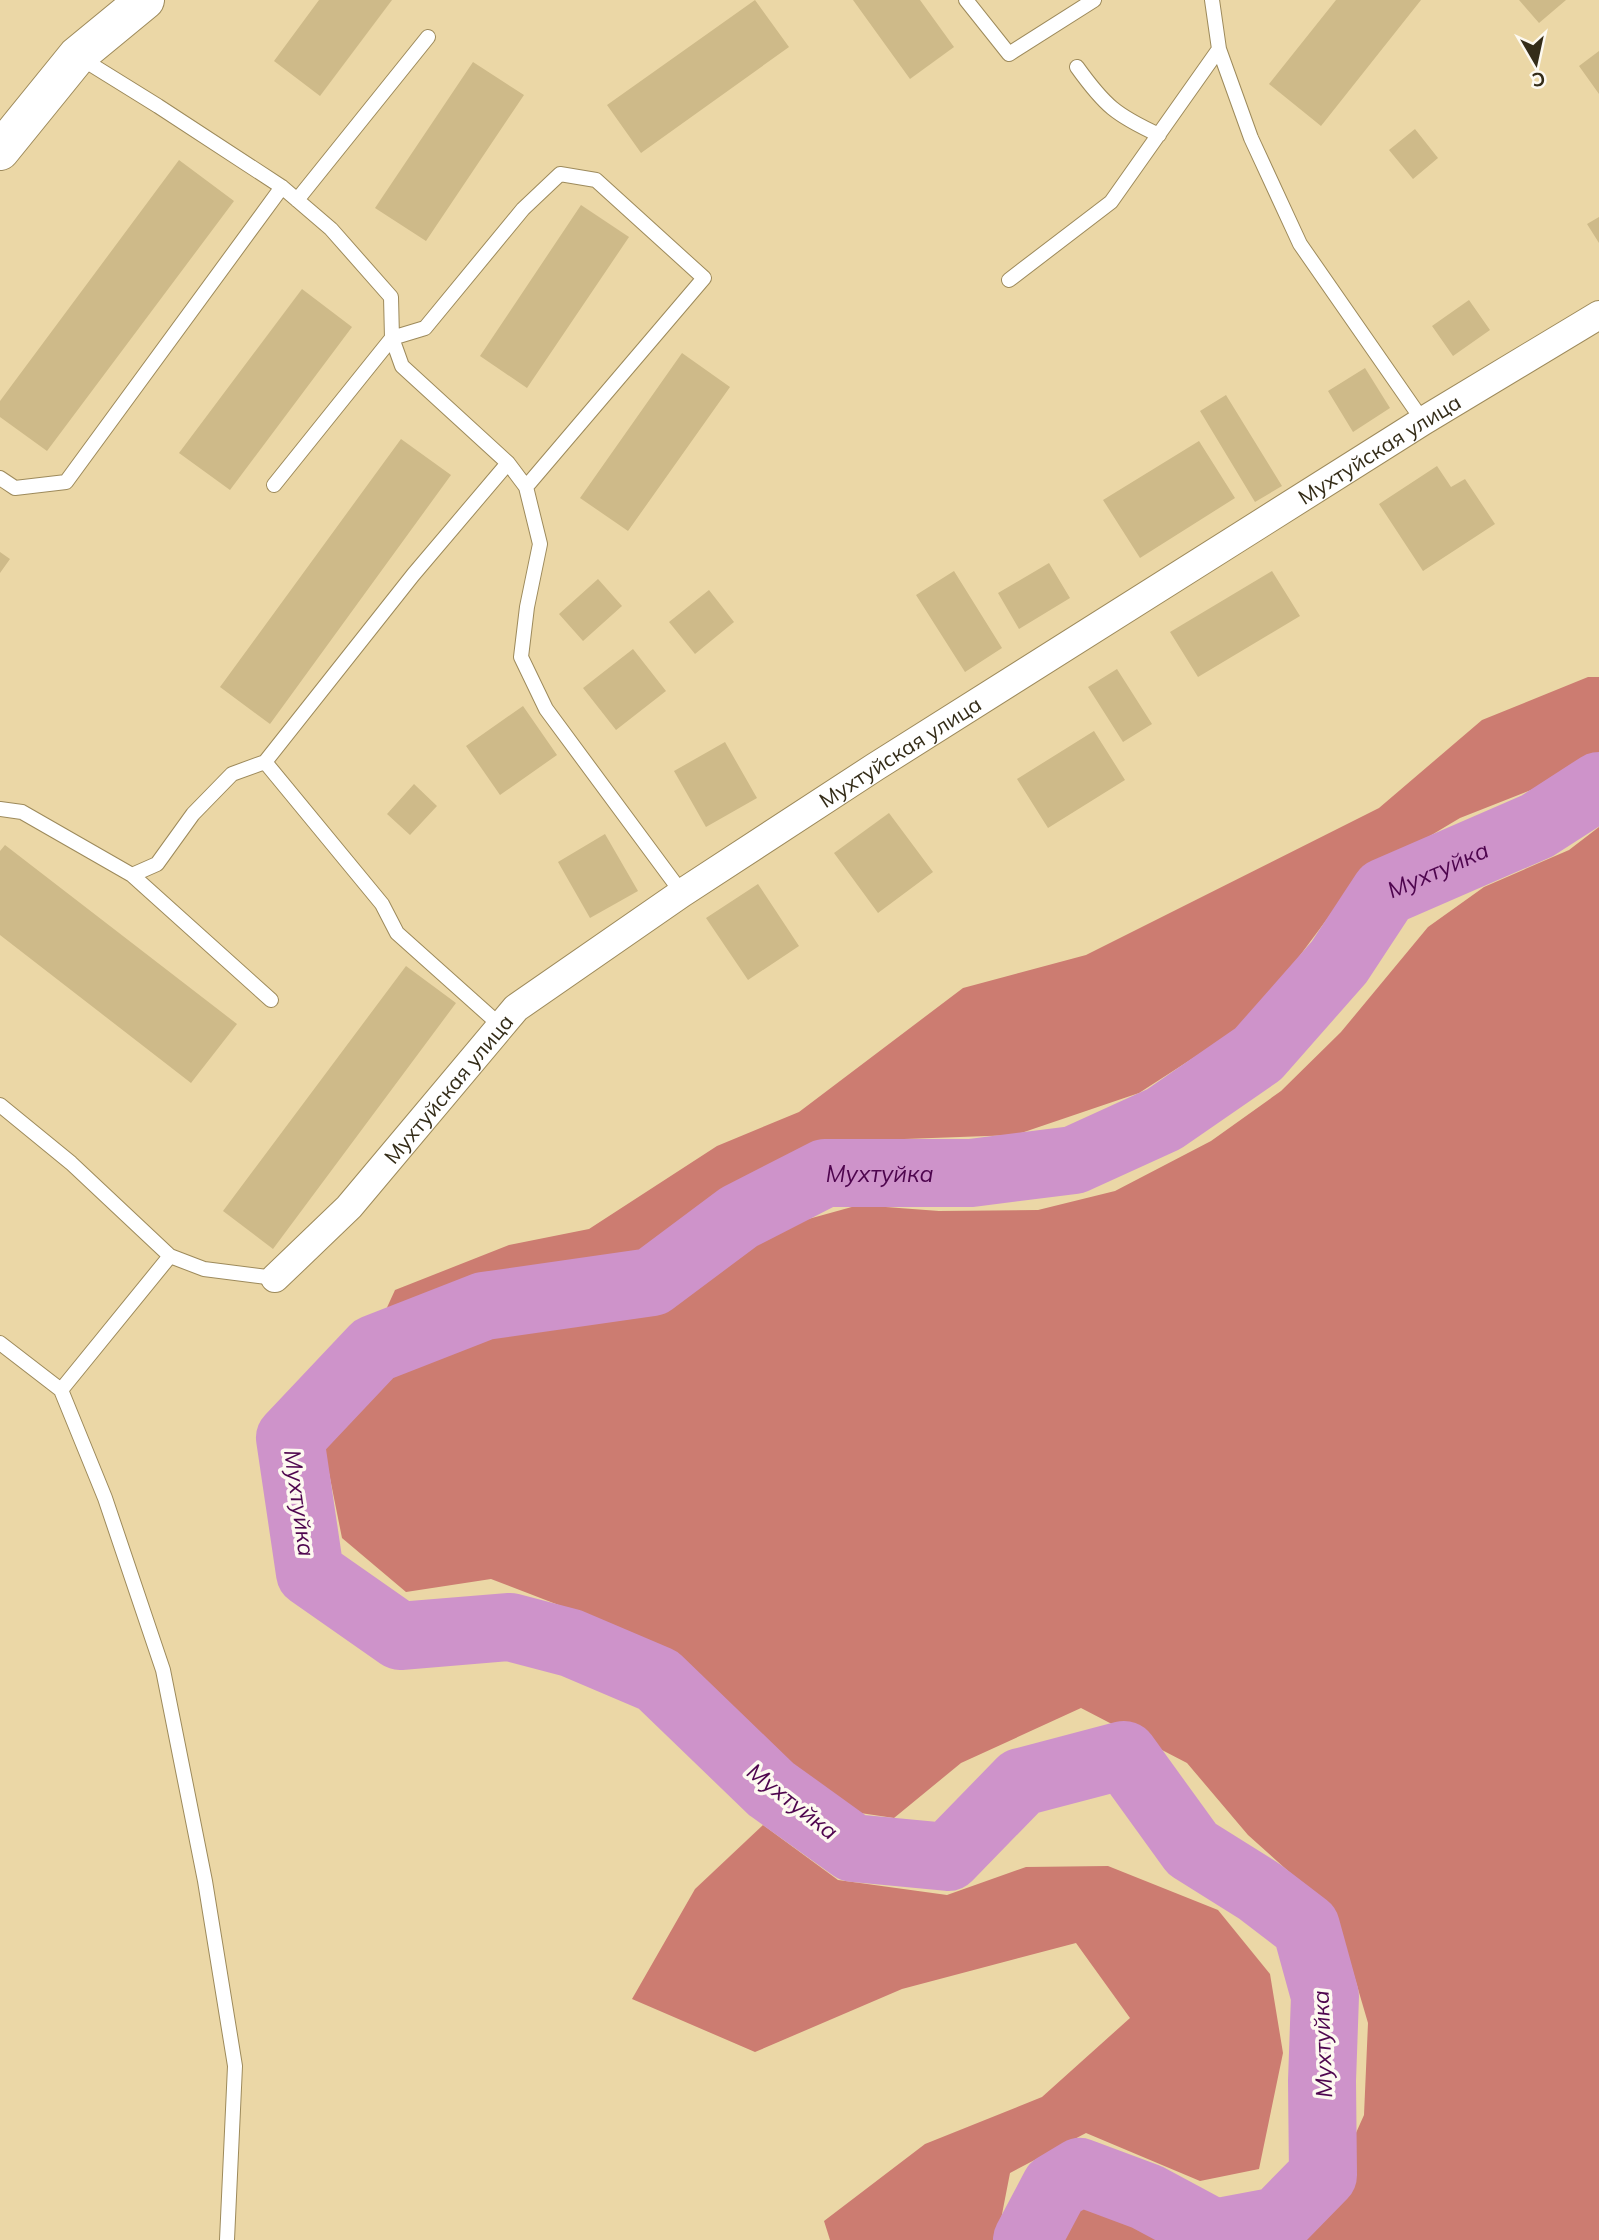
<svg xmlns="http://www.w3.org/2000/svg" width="1599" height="2240" viewBox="0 0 1599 2240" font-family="Mulish,sans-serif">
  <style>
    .forest { fill: #cc7c71 }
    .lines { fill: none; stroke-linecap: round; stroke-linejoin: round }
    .river { stroke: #ce93ca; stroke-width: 68 }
    .building { fill: #ceba89 }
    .service-casing { stroke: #9d8a5b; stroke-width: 16 }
    .minor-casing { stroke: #9d8a5b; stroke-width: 30 }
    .secondary-casing { stroke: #9d8a5b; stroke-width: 40 }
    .service { stroke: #fff; stroke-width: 14 }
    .minor { stroke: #fff; stroke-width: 28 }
    .secondary { stroke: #fff; stroke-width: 38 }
    .labels { text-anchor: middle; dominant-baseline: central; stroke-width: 7; stroke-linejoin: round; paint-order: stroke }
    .street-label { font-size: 21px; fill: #342c18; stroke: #fdf9f0 }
    .water-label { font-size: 23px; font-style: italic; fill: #4e054e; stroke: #fdf9f0 }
  </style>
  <rect width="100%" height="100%" fill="#ebd7a6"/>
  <path class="forest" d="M1588 677H1599V759L1556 780 1460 818 1356 880 1252 1020 1139 1093 1015 1135 849 1141 718 1206 635 1259 522 1283 379 1325 395 1290 509 1245 589 1229 717 1146 799 1112 963 988 1086 955 1379 808 1482 720Z
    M1599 827V2240H1283L1322 2209 1364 2115 1368 2023 1336 1914 1248 1835 1187 1763 1081 1708 961 1763 894 1818 840 1810 771 1755 706 1685 582 1614 491 1579 406 1592 342 1538 323 1443 356 1401 390 1366 450 1353 495 1330 594 1304 640 1305 694 1287 765 1231 859 1205 939 1211 1038 1210 1115 1191 1211 1141 1281 1091 1341 1032 1428 927 1484 887 1569 850Z
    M763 1825 838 1880 947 1895 1026 1867 1108 1866 1218 1910 1270 1974 1283 2053 1259 2169 1200 2181 1086 2133 1010 2173 997 2240H830L824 2221 925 2144 1042 2097 1130 2018 1076 1943 902 1989 755 2052 632 1999 695 1889Z
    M1080 2198 1120 2208 1195 2240H1064Z"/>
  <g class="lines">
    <path class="river" id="s1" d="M1027 2240 1055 2187 1080 2172 1147 2197 1214 2233 1278 2221 1323 2175 1322 2081 1325 1996 1306 1927 1259 1891 1192 1849 1124 1755 1021 1782 948 1857 853 1848 771 1789 658 1680 571 1643 510 1627 400 1636 310 1573 290 1438 374 1349 484 1306 652 1282 739 1217 825 1173H971L1074 1160 1164 1119 1258 1054 1339 962 1385 892 1537 826 1599 786"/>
  </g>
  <path class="building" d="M319 0H392L320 96 274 61Z
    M755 0 789 47 641 153 607 105Z
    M853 0H920L954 47 910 79Z
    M1336 0H1421L1321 126 1269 84Z
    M1519 0H1566L1539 23Z
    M1599 51V94L1579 66Z
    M473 62 524 95 426 241 375 208Z
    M1415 129 1438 158 1413 179 1389 150Z
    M179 160 234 201 47 451 0 417V401Z
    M581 205 629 237 527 388 480 356Z
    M1599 217V243L1587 224Z
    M302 289 352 327 230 490 179 453Z
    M1469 300 1490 330 1453 356 1432 326Z
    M682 353 730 387 628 531 580 498Z
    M1365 368 1390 408 1353 432 1328 391Z
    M1226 395 1282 486 1255 502 1200 411Z
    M401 439 451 475 270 724 220 687Z
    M1199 441 1235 498 1140 558 1103 500Z
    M1437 466 1451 487 1465 479 1495 524 1423 571 1379 504Z
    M0 552 10 559 0 573Z
    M1049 563 1070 598 1019 629 998 593Z
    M954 571 1002 648 965 672 916 595Z
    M1272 571 1300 616 1198 677 1170 632Z
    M598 579 622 606 583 641 559 614Z
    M709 590 734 622 695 654 669 622Z
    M633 649 666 691 616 730 583 688Z
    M1117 669 1152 724 1123 742 1088 687Z
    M523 706 557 755 500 795 466 746Z
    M1094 731 1125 780 1048 828 1017 779Z
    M725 742 757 798 706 827 674 771Z
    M414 784 437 806 410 835 387 814Z
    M889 813 933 872 878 913 834 853Z
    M605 834 638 891 590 918 558 862Z
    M5 845 237 1024 191 1083 0 935V851Z
    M758 884 799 946 748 980 706 918Z
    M406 966 456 1003 273 1249 223 1211Z"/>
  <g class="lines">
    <defs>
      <path id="service" d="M966 0 1009 54 1094 0
        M1212 0 1219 49 1251 138 1300 244 1423 421
        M79 57 158 106 282 187 331 229 391 297 392 338 402 366 508 463 526 487 540 544 527 607 521 657 546 709 682 893
        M1077 67C1105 106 1116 115 1159 135
        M297 200 428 37
        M1009 280 1111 202 1219 49
        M0 478 15 488 66 482 282 187
        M274 485 392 338 425 328 523 209 560 174 596 180 704 278 526 487
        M265 762 232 774 193 814 157 864 132 875 271 1000
        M0 809 22 812 132 875
        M501 1026 397 933 382 904 265 762 413 575 508 463
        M0 1105 71 1163 170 1256 204 1269 275 1278
        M0 1343 61 1390 170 1256
        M61 1390 105 1498 163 1670 205 1881 235 2066 227 2240"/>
      <g id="minor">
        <path id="s2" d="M275 1278 349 1207 516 1008 682 893 875 767 1423 421 1599 315"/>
      </g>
      <path id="secondary" d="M0 151 77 56 145 0"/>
    </defs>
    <use href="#service" class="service-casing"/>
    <use href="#minor" class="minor-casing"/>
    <use href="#secondary" class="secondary-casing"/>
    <use href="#service" class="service"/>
    <use href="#minor" class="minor"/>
    <use href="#secondary" class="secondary"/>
  </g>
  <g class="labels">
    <g class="street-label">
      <text stroke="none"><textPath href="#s2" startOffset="1391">Мухтуйская улица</textPath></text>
      <text stroke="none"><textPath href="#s2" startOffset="824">Мухтуйская улица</textPath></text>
      <text stroke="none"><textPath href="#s2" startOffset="257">Мухтуйская улица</textPath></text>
    </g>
    <g class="water-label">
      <text stroke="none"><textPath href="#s1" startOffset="3292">Мухтуйка</textPath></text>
      <text stroke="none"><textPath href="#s1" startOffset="2620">Мухтуйка</textPath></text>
      <text transform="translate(300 1503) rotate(82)">Мухтуйка</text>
      <text transform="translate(793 1801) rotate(38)">Мухтуйка</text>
      <text transform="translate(1322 2044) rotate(-92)">Мухтуйка</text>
    </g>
  </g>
  <g transform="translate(1536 63) rotate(171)" stroke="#fdf9f0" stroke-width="5" paint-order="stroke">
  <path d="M0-5L12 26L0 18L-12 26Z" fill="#342c18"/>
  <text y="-10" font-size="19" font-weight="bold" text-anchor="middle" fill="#342c18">С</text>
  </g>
</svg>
